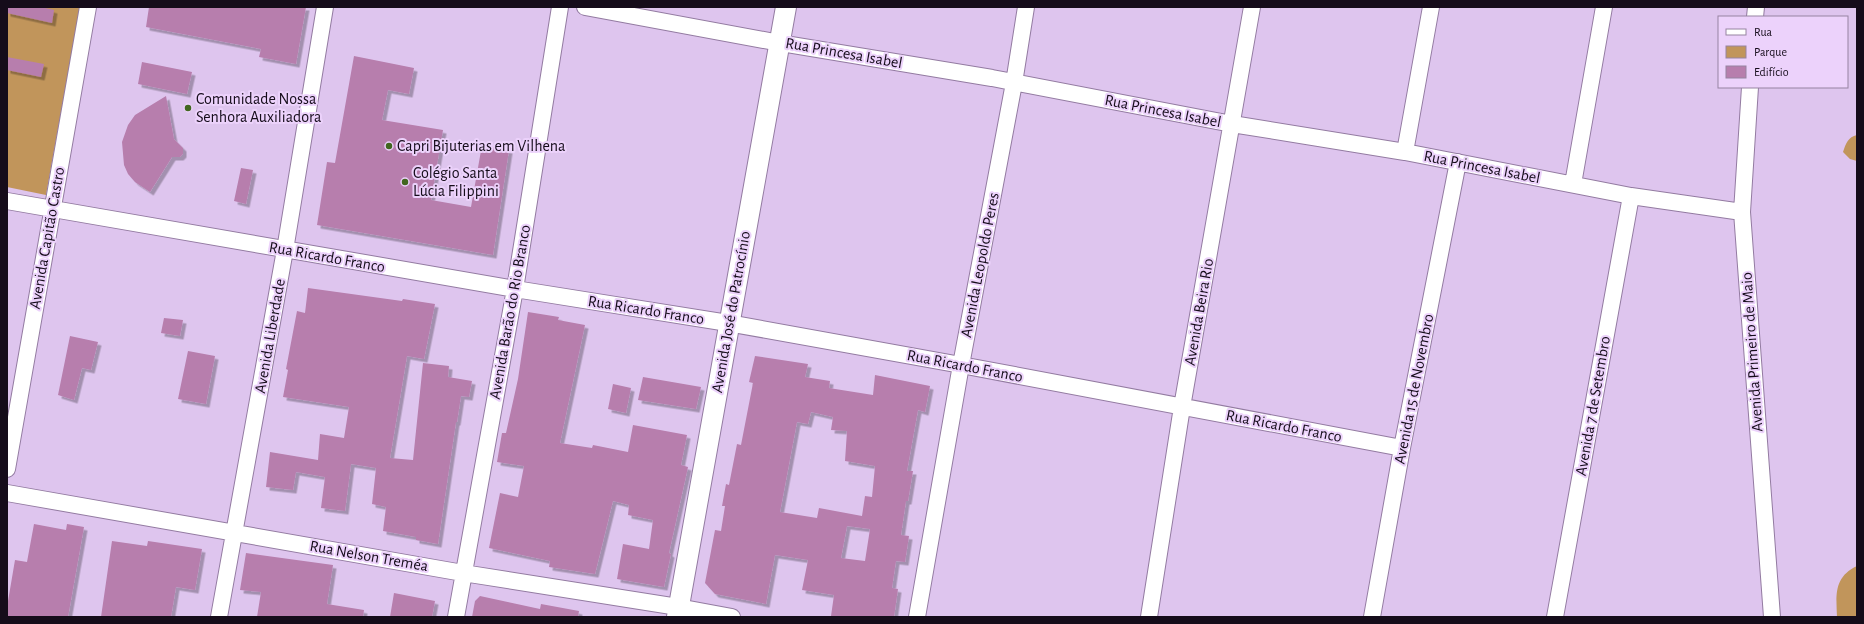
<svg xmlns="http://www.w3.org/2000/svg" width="1864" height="624" viewBox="0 0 1864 624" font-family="'Alegreya Sans',sans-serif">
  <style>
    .green { fill: #c1955b }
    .building { fill: #b77ead; fill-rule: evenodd; filter: url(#shadow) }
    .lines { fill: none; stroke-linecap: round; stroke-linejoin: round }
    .minor-casing { stroke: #937ba1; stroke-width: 18 }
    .tertiary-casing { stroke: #937ba1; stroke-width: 22 }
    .minor { stroke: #fff; stroke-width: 16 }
    .tertiary { stroke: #fff; stroke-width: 20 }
    .poi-dot { fill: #41661f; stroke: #ecd2fb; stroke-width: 1.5 }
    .labels { text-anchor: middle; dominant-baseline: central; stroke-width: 4; stroke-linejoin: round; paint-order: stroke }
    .street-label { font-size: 16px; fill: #150c1a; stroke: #ecd2fb }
    .poi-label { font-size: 16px; fill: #150c1a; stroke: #ecd2fb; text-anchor: start }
  </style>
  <defs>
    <filter id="shadow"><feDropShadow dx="3.5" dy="3.5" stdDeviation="0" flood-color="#0004"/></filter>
  </defs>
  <rect width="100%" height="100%" fill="#dec5ee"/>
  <path class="green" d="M7 7H80L46 195 7 187Z
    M1857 135V161L1850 159 1843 152C1846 143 1848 137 1857 135Z
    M1857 566V617H1837C1836 594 1834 577 1857 566Z"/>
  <path class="building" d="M7 7H41L54 10 52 23 7 13Z
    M149 7H306L296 64 259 57 261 49 146 27Z
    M354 56 414 68 409 94 388 90 382 120 443 130 431 200 471 207 482 145 509 150 493 255 317 225 327 162 335 163Z
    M7 57 44 64 41 77 7 70Z
    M142 62 192 72 187 94 138 84Z
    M166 96 174 139 183 148V154L180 157H172L150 192 135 182 128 174 124 165 122 142 128 125 135 115Z
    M241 168 253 170 246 204 234 201Z
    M308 288 402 301 403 299 435 304 424 359 407 356 390 458 413 460 423 363 449 366 448 377 472 381 469 397 461 396 457 422H456L438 544 416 540V537L383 531 386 507 372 504 376 468 351 464 345 511 321 508 325 477 296 472 293 490 266 487 270 452 318 460 320 434 344 438 349 407 283 397 288 370 286 369 297 311 305 313Z
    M528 312 559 317 558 320 585 325 560 443 592 448 593 445 628 452 633 425 687 435 681 465 688 467 669 553 671 554 664 587 617 579 623 544 649 549 653 520 628 515 629 505 613 501 595 574 549 567 550 561 489 548 500 493 518 497 524 466 497 462 502 433H506L518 379Z
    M164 318 183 320 180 336 161 333Z
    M70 336 98 342 91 370 82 368 74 400 58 395Z
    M188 351 215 356 206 404 178 399Z
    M755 356 808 364 805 377 830 381 829 388 873 395 875 375 930 386 925 412 918 410 907 471H913L908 501H906L901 535 909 536 905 562 896 561 892 588 898 589 894 617 831 616 834 595 802 590 808 560 775 555 766 604 715 594 705 583 715 530 721 531 725 506H722L726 484 729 485 737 444 741 445 753 383 749 382ZM811 412 833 417 831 430 847 431 845 461 875 466 872 497 865 496 862 516 819 508 817 518 780 512 797 422 808 424ZM847 526 870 529 865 561 841 558Z
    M643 377 701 387 696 409 638 400Z
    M613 384 631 388 626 413 608 409Z
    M34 524 66 530 67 524 84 527 68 617H7V607L15 560 27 562Z
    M112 541 147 546 148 541 202 549 195 590 176 587 171 617H101Z
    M246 553 333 565 327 604 364 610 363 617H257L261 592 240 590Z
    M394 593 435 601 432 617H390Z
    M480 596 540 609 541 604 579 611 578 617H472L475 601Z"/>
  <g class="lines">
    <defs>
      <path id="minor" d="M585 7 780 43 992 78 1232 124 1405 152 1631 196 1742 212
        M1755 17 1756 7
        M1750 87 1742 212 1772 617
        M1405 152 1431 7
        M1573 184 1604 7
        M7 201 515 289 728 323 961 365 1402 448
        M7 469 88 7
        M7 493 463 573 678 607 732 617
        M219 617 285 250 325 7
        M456 617 515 289 560 7
        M917 617 961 365 1014 83 1026 7
        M1149 617 1182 407 1252 7
        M1372 617 1402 448 1458 162
        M1555 617 1631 196"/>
      <path id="tertiary" d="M677 617 786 7"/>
    </defs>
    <use href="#minor" class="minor-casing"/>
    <use href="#tertiary" class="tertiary-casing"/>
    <use href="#minor" class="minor"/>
    <use href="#tertiary" class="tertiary"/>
  </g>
  <g class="poi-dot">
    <circle cx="188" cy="108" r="4"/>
    <circle cx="389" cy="146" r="4"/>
    <circle cx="405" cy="182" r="4"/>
  </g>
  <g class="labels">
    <g class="street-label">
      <text transform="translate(844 53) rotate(10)">Rua Princesa Isabel</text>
      <text transform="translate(1163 111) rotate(11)">Rua Princesa Isabel</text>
      <text transform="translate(1482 167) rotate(11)">Rua Princesa Isabel</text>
      <text transform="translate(47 238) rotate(-80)">Avenida Capitão Castro</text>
      <text transform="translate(327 257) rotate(10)">Rua Ricardo Franco</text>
      <text transform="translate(980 265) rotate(-79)">Avenida Leopoldo Peres</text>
      <text transform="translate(646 310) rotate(9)">Rua Ricardo Franco</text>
      <text transform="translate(510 312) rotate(-80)">Avenida Barão do Rio Branco</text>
      <text transform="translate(731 312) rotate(-80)">Avenida José do Patrocínio</text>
      <text transform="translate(1199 312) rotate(-80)">Avenida Beira Rio</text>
      <text transform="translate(270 336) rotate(-80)">Avenida Liberdade</text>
      <text transform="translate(1752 352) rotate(-94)">Avenida Primeiro de Maio</text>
      <text transform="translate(965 366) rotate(11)">Rua Ricardo Franco</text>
      <text transform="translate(1414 389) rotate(-79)">Avenida 15 de Novembro</text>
      <text transform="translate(1593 406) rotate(-80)">Avenida 7 de Setembro</text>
      <text transform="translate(1284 426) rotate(11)">Rua Ricardo Franco</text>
      <text transform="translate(369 556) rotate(10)">Rua Nelson Treméa</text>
    </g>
    <g class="poi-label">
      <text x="196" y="99">Comunidade Nossa<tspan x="196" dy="18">Senhora Auxiliadora</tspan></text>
      <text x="397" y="146">Capri Bijuterias em Vilhena</text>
      <text x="413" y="173">Colégio Santa<tspan x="413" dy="18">Lúcia Filippini</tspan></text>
    </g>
  </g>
  <rect width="1864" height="624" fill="none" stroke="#150c1a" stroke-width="16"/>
  <rect x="1718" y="16" width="130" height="72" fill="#ecd2fb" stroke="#9683a1"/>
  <rect x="1726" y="29" width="20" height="6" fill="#ffffff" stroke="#9683a1"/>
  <text x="1754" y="36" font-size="12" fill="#150c1a">Rua</text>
  <rect x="1726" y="46" width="20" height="12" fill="#c1955b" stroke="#9683a1"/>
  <text x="1754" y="56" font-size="12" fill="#150c1a">Parque</text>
  <rect x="1726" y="66" width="20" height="12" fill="#b77ead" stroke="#9683a1"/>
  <text x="1754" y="76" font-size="12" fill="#150c1a">Edifício</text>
</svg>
